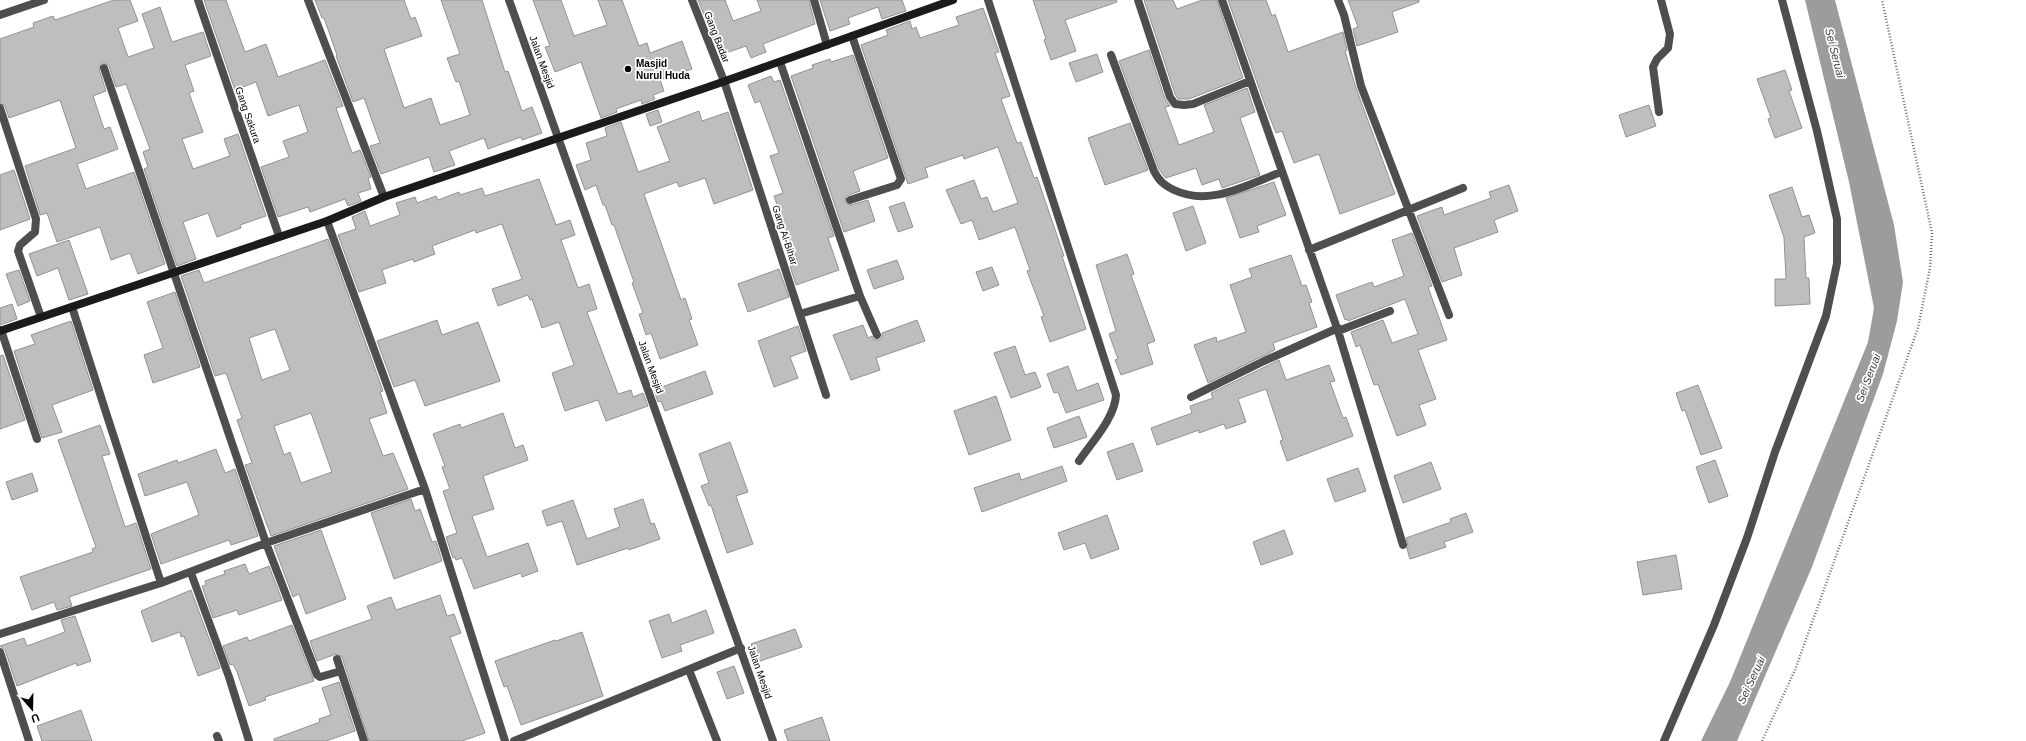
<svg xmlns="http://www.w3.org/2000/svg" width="2026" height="741" viewBox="0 0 2026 741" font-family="Arial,sans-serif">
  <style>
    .water { fill: #9c9c9c }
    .building { fill: #bebebe; stroke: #929292; fill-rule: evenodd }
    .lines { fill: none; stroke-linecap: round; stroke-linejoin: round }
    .path { stroke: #707070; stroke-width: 2.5; stroke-dasharray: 1 2; stroke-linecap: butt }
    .lane { stroke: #4e4e4e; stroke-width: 8 }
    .street { stroke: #4e4e4e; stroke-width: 8 }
    .secondary { stroke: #1b1b1b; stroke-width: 8 }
    .poi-dot { fill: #000; stroke: #fff; stroke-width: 1.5 }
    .labels { text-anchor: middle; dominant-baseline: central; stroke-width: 3.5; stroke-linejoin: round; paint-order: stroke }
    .street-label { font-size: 10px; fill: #000; stroke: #fff }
    .poi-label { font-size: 10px; font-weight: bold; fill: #000; stroke: #fff; text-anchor: start }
    .water-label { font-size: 11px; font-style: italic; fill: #3d3d3d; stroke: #fff }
  </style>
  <rect width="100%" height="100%" fill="#fff"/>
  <path class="water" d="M1805 0H1835L1894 225 1903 282 1897 321 1883 374 1812 567 1737 741H1701L1730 682 1868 342 1874 308 1849 182Z"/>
  <path class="building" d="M114 0H130L138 21 118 28 128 57 154 48 142 14 160 7 172 42 203 32 211 56 185 65 194 91 189 93 203 132 182 139 193 169 230 156 224 139 238 134 266 216 240 225 241 228 217 237 208 213 183 222 196 259 177 266 144 169 148 167 143 152 150 149 126 84 116 87 109 66 105 63H102L99 69 106 91 93 96 104 129 110 127 118 149 77 164 86 189 134 172 165 264 138 274 130 253 111 260 100 227 57 242 47 213 40 215 25 166 76 148 60 100 9 118 5 106 0 103V39L34 27 33 23 53 16 55 20Z
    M204 0H226L245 52 266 44 278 77 325 60 343 106 336 108 352 153 360 150 371 177 368 178 371 189 358 193 361 201 348 206 345 199 310 212 308 207 278 217 261 167 289 157 283 141 308 132 299 105 268 116 256 82 235 90Z
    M315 0H404L411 19 415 17 422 36 384 49 404 108 431 98 440 125 470 115 459 81 456 82 447 58 460 54 441 0H482L505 72 508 71 522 111 532 107 542 133 522 140 521 137 488 149 484 138 449 151 455 165 434 172 429 157 381 174 370 146 380 143 364 98 353 102 336 56 337 55 324 18H322Z
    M533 0H561L574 36 607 25 598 0H622L639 46 647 43 650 53 682 41 692 69 660 80 664 91 653 95 655 99 642 104 641 100 616 109 617 112 601 118 581 62 555 72 545 47 550 46Z
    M698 0H725L733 21 761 11 757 0H809L815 24 763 44 766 52 751 58 746 46 720 55Z
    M820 0H902L906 11 882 19 878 7 848 18 850 24 830 31Z
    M1033 0H1116L1117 2 1065 20 1076 51 1051 60 1044 40 1046 39Z
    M1144 0H1173L1177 9 1202 0H1217L1243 78 1189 99H1178L1175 94Z
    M1228 0H1266L1272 16 1275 14 1288 52 1343 32 1347 50 1345 51 1356 88 1395 194 1340 214 1319 154 1294 163 1282 131 1276 133 1266 108Z
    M1348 0H1419V2L1392 12 1398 32 1357 46 1353 29 1358 27Z
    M983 8 999 52 995 53 1010 96 1001 99 1017 143 1021 142 1034 178 1037 177 1064 256H1062L1086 329 1050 342 1041 317 1044 316 1027 271 1030 270 1015 227 979 240 972 220 961 224 946 190 974 180 981 199 987 197 993 212 1018 203 998 147 964 159 963 155 925 168 928 177 908 184 861 45 888 35 886 30 910 21 912 29 916 27 920 38 959 25 956 17Z
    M1149 50 1165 99 1170 106 1165 107 1179 145 1214 132 1204 105 1247 88 1255 112 1240 118 1260 175 1222 188 1219 179 1202 185 1196 168 1166 178 1164 176 1159 169 1119 61Z
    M1097 54 1103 72 1076 82 1069 63Z
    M853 55 888 158 853 171 860 191 846 196 845 202 851 205 868 200 875 221 844 232 791 76 813 68 812 65 830 59 831 62Z
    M1785 70 1792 90 1789 91 1802 128 1775 138 1768 119 1771 118 1757 79Z
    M771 76 774 82 780 80 834 236 828 238 839 270 796 285 790 266 798 263 774 196 783 193 770 156 779 153 760 101 755 103 748 85Z
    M1649 105 1656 126 1626 137 1619 115Z
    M658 110 662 122 650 126 646 114Z
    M699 111 702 121 728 112 753 190 714 204 705 178 679 187 677 182 644 194 681 300 685 298 692 319 689 320 698 345 660 359 651 333 646 335 639 314 643 313 632 283 634 282 614 225H612L605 205H603L596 185 585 190 576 165 591 160 586 143 607 136 605 128 621 122 638 172 670 161 657 127Z
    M1130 123 1148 170 1105 185 1088 138Z
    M14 170 30 219 0 230V175Z
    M539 179 556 225 570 220 575 235 561 240 578 288 589 284 597 309 587 312 618 394 631 390 633 397 643 393 648 406 606 421 598 400 565 411 552 373 574 365 559 322 542 328 532 299 530 300 528 295 498 306 492 289 522 279 502 224 476 233 475 230 432 246 435 254 414 262 413 259 382 270 386 283 359 292 338 235 356 229 352 217 365 211 370 226 400 215 396 203 415 197 417 203 436 196 438 200 459 192 460 195 482 188 485 196Z
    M1274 182 1286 215 1257 226 1259 232 1240 238 1226 198Z
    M1509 185 1518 211 1494 220 1498 232 1454 248 1462 275 1442 282 1417 216 1442 207 1444 215 1491 198 1489 192Z
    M1792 187 1802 217 1809 215 1815 233 1804 237 1806 278H1809L1810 304 1775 306V279H1786L1784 237 1769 195Z
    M904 202 913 227 898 232 889 207Z
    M1193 206 1206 243 1186 251 1173 213Z
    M1412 233 1432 286 1428 287 1447 340 1418 350 1436 399 1419 405 1426 425 1397 436 1378 384 1374 385 1360 345 1356 347 1351 332 1383 320 1392 343 1418 334 1405 299 1348 321 1347 319 1345 320 1336 295 1372 282 1374 287 1404 276 1392 240Z
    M328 239 383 391 380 392 387 413 369 419 383 456 393 453 408 489 271 536 245 465 252 463 237 420 242 418 226 373 215 376 181 276 199 270 204 283ZM275 329 290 370 262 380 249 338ZM311 413 332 472 301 483 290 452 284 455 274 426Z
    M69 240 88 294 69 300 58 268 37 276 29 254Z
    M1127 254 1134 274 1131 275 1155 341 1147 344 1153 364 1121 375 1115 360 1118 359 1109 334 1116 331 1096 265Z
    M1291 255 1302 286 1306 285 1312 302 1309 303 1317 327 1273 343 1275 350 1208 383 1194 345 1216 337 1217 342 1246 332 1230 285 1252 277 1249 269Z
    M897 260 904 279 874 289 867 270Z
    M992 267 999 285 983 291 976 272Z
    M779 269 789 297 748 312 738 284Z
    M19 270 30 301 18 306 6 274Z
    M175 292 200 367 153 383 144 355 163 348 147 302Z
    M12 304 17 319 0 325V308Z
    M437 320 442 335 478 322 500 381 425 406 415 380 394 387 377 341Z
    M917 320 925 341 876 358 880 370 851 380 833 335 863 325 868 338 872 336 874 340H879L882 338V333Z
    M71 321 93 390 52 405 62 432 42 438 14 351 35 344 31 335Z
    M798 326 806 351 790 357 798 378 774 387 758 341Z
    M1015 346 1025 375 1035 372 1041 387 1011 398 994 353Z
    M3 355 25 420 0 429V356Z
    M1279 360 1286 380 1329 365 1335 381 1330 382 1343 418 1346 417 1353 436 1287 461 1280 441 1283 440 1266 389 1238 399 1246 422 1226 429 1224 424 1199 433V430L1157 445 1151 428 1192 413 1190 406 1213 398 1211 393Z
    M1068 366 1077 391 1098 383 1104 400 1066 413 1058 392 1054 393 1047 374Z
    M705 371 713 394 665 411 661 401 658 402 654 390Z
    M1698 385 1722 448 1701 455 1685 410 1682 411 1676 393Z
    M996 396 1011 440 969 455 954 411Z
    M503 413 515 448 523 445 528 460 483 476 494 509 472 516 487 557 528 543 538 571 522 577 521 573 474 589 462 558 456 560 455 557 453 558 446 537 457 533 443 491 450 489 442 467 445 466 433 434 460 424 461 428Z
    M1079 416 1087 437 1054 448 1047 428Z
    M100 425 110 454 102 456 125 527 136 523 151 569 69 597 72 606 57 610 54 602 32 610 20 577 93 552 92 549 96 547 58 440Z
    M730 442 748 492 736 496 753 544 727 553 711 505 709 506 701 486 709 483 699 454Z
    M1133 443 1143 471 1117 480 1107 452Z
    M216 449 225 473 235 469 258 536 231 545 229 540 161 564 151 534 199 515 187 482 145 496 138 474 177 460 178 463Z
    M1715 460 1728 496 1709 503 1696 467Z
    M1431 462 1441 489 1403 503 1394 476Z
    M1062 466 1067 481 982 512 974 488 1019 473 1021 480Z
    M1358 468 1366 491 1335 502 1327 479Z
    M32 473 38 491 12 500 6 482Z
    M411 499 415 511 420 509 432 542 436 541 442 561 394 579 371 513Z
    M643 499 651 524 654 523 660 539 629 550 628 548 577 565 562 521 547 526 542 511 573 500 587 539 620 527 614 509Z
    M1466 513 1473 532 1444 542 1446 547 1410 559 1407 549 1408 546 1406 538 1451 522 1450 519Z
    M1107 515 1119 549 1091 559 1085 543 1064 550 1058 533Z
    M321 530 346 599 306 614 299 594 293 597 274 546Z
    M1284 530 1293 554 1261 565 1253 542Z
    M1676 555 1682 589 1643 595 1637 562Z
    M245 564 249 574 269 566 282 600 239 615 237 610 213 618 202 586 206 585 205 581 225 574 224 571Z
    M191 590 220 668 198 676 184 636 181 637 180 632 152 642 141 611Z
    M440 595 447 616 454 614 461 633 450 637 485 733 462 741H369L342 657 336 654 317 661 310 641 372 619 367 606 391 597 396 610Z
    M706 610 714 633 680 645 682 651 662 658 649 621 669 614 672 623Z
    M75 616 91 661 77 666 76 663 17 686 5 650 0 646 24 638 27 646 65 632 61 620Z
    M292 625 314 681 265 697 266 700 249 706 237 672 233 664 230 665 223 646 247 637 249 641Z
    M795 629 802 647 757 662 751 644Z
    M582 632 603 696 521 725 507 686 504 687 495 661 555 640 556 641Z
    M734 666 744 693 727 699 717 672Z
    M339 682 355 731 326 741H274V739L320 722 319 719 331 715 322 688Z
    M81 710 92 741H42L37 726Z
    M822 717 830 741H788L784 730Z"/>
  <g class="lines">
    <path class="path" d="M1762 741 1795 670 1918 328 1930 268 1932 233 1882 0"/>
    <path class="lane" d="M689 670 717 741"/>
    <path class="street" d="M198 0 279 236
      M308 0 384 197
      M509 0 773 741
      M692 0 724 81 826 395
      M814 0 827 45
      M988 0 1116 395C1115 418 1091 443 1079 461
      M1138 0 1170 97 1175 104 1184 105 1193 104 1250 81
      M1222 0 1338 331 1403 545
      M1338 0 1344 15 1361 86 1449 315
      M0 15 44 0
      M1111 55 1154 171C1159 181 1164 185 1174 190 1210 207 1247 185 1281 172
      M780 62 860 296 877 335
      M104 68 266 543 317 675 320 677 341 671
      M0 108 36 219 35 232 20 245 18 251 41 317
      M1659 112 1653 67 1657 59 1668 48 1670 34 1661 0
      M850 200 897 185 901 179 852 36
      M327 221 425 489 505 741
      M1309 250 1463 188
      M72 307 161 583
      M800 314 860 296
      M1 330 37 439
      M1338 331 1390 311
      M1191 397 1264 361 1338 328
      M191 573 229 677 249 741
      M0 634 161 583 266 543 425 489
      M0 652 29 741
      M337 659 364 741
      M217 736 219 741
      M514 741 741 648
      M1664 741 1714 625 1747 538 1775 452 1826 316 1837 263V219L1817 131 1782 0"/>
    <path class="secondary" d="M0 331 327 221 384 197 711 86 953 0"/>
  </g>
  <circle class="poi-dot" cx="628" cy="69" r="4"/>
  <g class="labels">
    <g class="street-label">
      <text transform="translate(717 37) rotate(69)">Gang Badar</text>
      <text transform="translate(542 62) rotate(70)">Jalan Mesjid</text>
      <text transform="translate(248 115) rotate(71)">Gang Sakura</text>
      <text transform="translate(785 235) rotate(72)">Gang Al-Bihar</text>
      <text transform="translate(651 367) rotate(70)">Jalan Mesjid</text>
      <text transform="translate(760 672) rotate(71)">Jalan Mesjid</text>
    </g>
    <g class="poi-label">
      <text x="636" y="63">Masjid<tspan x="636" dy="12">Nurul Huda</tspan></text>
    </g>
    <g class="water-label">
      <text transform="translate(1835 53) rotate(76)">Sei Seruai</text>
      <text transform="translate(1868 378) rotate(-69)">Sei Seruai</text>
      <text transform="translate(1751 680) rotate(-65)">Sei Seruai</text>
    </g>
  </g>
  <g transform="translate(32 709) rotate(160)" stroke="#ffffff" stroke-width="3" paint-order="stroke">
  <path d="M0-3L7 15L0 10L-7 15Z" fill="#000000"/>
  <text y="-6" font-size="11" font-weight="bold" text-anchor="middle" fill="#000000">U</text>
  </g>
</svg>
